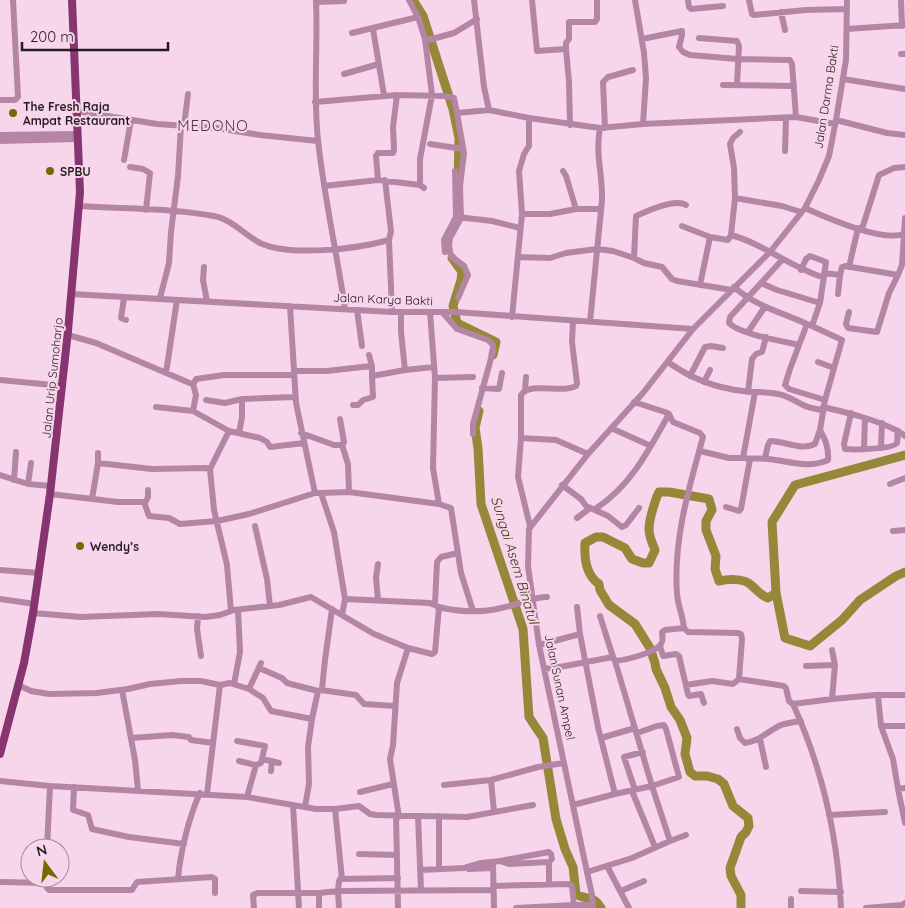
<svg xmlns="http://www.w3.org/2000/svg" width="905" height="908" viewBox="0 0 905 908" font-family="Quicksand,sans-serif">
  <style>
    .lines { fill: none; stroke-linecap: round; stroke-linejoin: round }
    .river { stroke: #958838; stroke-width: 9 }
    .minor { stroke: #b585a5; stroke-width: 6 }
    .major { stroke: #883471; stroke-width: 8 }
    .poi-dot { fill: #776800; stroke: #f7d6eb; stroke-width: 2 }
    .labels { text-anchor: middle; dominant-baseline: central; stroke-width: 4; stroke-linejoin: round; paint-order: stroke }
    .street-label { font-size: 12px; fill: #271b23; stroke: #f7d6eb }
    .poi-label { font-size: 12px; font-weight: bold; fill: #271b23; stroke: #f7d6eb; text-anchor: start }
    .water-label { font-size: 14px; font-style: italic; fill: #3e3815; stroke: #f7d6eb }
    .quarter-label { font-size: 15px; letter-spacing: 1px; fill: #4c3344; stroke: #f7d6eb }
  </style>
  <rect width="100%" height="100%" fill="#f7d6eb"/>
  <g class="lines">
    <path class="river" d="M413 0 423 16 453 109 459 138 458 182
      M452 258 462 272 461 280 453 306 457 323 496 342 493 355
      M479 411 475 428 478 448 481 504 523 629 529 717 543 738 556 819 565 849 573 867 576 894C588 902 591 893 601 908
      M905 455 795 485 772 522 776 593 785 638 810 646 842 620 860 600 896 576 905 572
      M741 908V895L731 876 730 868 741 837 746 832 749 826 748 818 733 806 724 784 718 779 707 776H695L690 772 685 754 687 738 680 720 671 707 665 688 656 669 655 663 650 648 635 624 609 605 600 590 599 584C586 575 584 559 585 543L596 537H603L625 548 632 559 643 563H649L655 550C652 543 649 536 649 529 649 520 655 500 659 492H669L709 499 712 510 706 521V530L716 556 715 569 719 581C728 579 744 578 751 585 758 591 760 595 768 598L776 593"/>
    <path class="minor" d="M316 0C318 47 313 94 318 140 324 197 337 253 345 309
      M409 0 418 17 425 39 432 95 420 159V185
      M474 0 484 87 489 110 529 118 600 128C595 156 603 175 602 200L590 322
      M532 0 537 51 566 49 569 82 570 125
      M635 0 644 53 646 78 643 124
      M688 0 689 7 691 9 723 6
      M749 0 752 14 754 15 806 10 847 9
      M901 0 902 26
      M316 2 344 1
      M781 12 785 30
      M373 29 384 95
      M847 29 905 25
      M352 33 418 17
      M699 38 737 41 739 46 737 85
      M642 39 682 31V35L679 47 683 52 690 55 737 59 790 60 792 64 796 117
      M425 41 454 33 477 19
      M566 49V43L569 39V22H595L597 19V0
      M901 54H905
      M344 74 379 64
      M843 79 905 89
      M723 85 794 86
      M0 100H15L18 97 13 0
      M315 102 397 95 445 96 454 98 457 113 489 110
      M77 111 157 124 217 128 260 135 318 141
      M457 113 464 153 460 186 461 218 450 238 449 246 451 256 464 266 468 275 458 298
      M836 120 887 133 905 135
      M184 126 188 94
      M600 128 643 124 796 117 835 124
      M605 128 603 82 608 77 633 70
      M740 132 733 138 730 144 734 168 735 198 782 206 801 212
      M0 135 77 134
      M0 141 78 139
      M430 144 463 149
      M785 151 786 118
      M124 160 131 120
      M130 167 143 169 150 173 146 210
      M563 171 566 176 576 209
      M378 180 376 156 378 153H393L394 150 393 127 397 95
      M385 180 391 231 389 240
      M324 186 378 180 420 185 424 188
      M735 198 731 235C764 244 790 267 822 277
      M80 206C124 209 171 208 214 216 231 219 245 235 260 243 290 257 357 249 389 240L392 312
      M805 208C827 218 881 242 904 234L905 218
      M522 214H550L576 209H601
      M457 217 492 221 520 228
      M682 226 710 237 728 240 731 235
      M862 229 879 175 894 168 905 167
      M445 252 444 240 456 217 455 171
      M518 257 550 258 566 253 597 249 613 251 634 258 644 263 662 267 672 279 677 281 732 290
      M634 258 636 216C647 211 675 198 686 205
      M782 260 730 317 729 323C739 334 782 341 799 345
      M204 267 203 280 207 301
      M849 267 858 228
      M801 270 806 259 810 256 826 262 820 303 812 326 807 324
      M824 273 840 275 842 267 845 266 898 275 902 265 904 234
      M761 283 777 290 820 303
      M700 285 710 237
      M734 287C757 307 781 312 807 324L790 369 785 385 789 389 825 400 820 430 815 444C801 451 785 441 770 441L768 445 765 458
      M71 294 392 312H456L693 329
      M838 294 840 275
      M124 298 121 318 126 320
      M160 298 169 263 171 232 178 176 181 126
      M290 306 296 403 315 493
      M357 310 362 346
      M401 312V332L405 370
      M430 312 435 378 433 468 439 504 451 508 461 573 473 611
      M442 312 457 329 488 340 493 345V351L473 424V434
      M849 312 846 324 848 328 877 332 889 293 898 275
      M512 317 522 214 519 171 524 154 529 146V118
      M812 326 842 340 825 400
      M748 332 764 308
      M68 335 96 343 192 384 194 383 196 379 224 375H294
      M369 355 372 366
      M668 362C690 378 716 388 743 391 756 393 769 391 782 395 790 397 796 402 803 405 809 408 816 409 822 410
      M818 362 834 368
      M294 371H327L371 366 372 368V376L405 370 434 367
      M166 373 177 300
      M690 376 705 347 711 346 723 348
      M435 378 473 377
      M0 380 63 386
      M704 382 710 370
      M482 388 499 389 502 373
      M525 390 526 377
      M748 392 752 359 756 354 762 352 766 337
      M206 400 225 403 242 399 295 397
      M634 402 665 412 669 414 673 422 700 433 703 437C689 488 673 540 677 594 678 606 683 616 684 628
      M353 405H358L363 400 373 397 372 376
      M156 407 193 411 229 431 260 438 267 442 270 447 304 443
      M823 407C849 413 874 419 898 431
      M193 411 196 395 193 384
      M851 413 844 444 845 449C853 450 894 449 897 443 898 440 897 434 898 431L905 436
      M611 428 651 446
      M239 433 242 417V399
      M301 433 334 445H342L344 442 340 419
      M521 438 556 440 588 454
      M342 445 348 464 349 492
      M881 448 882 423
      M864 449 865 418
      M700 451 729 458H743L755 392
      M743 458C751 459 760 458 768 459 789 461 808 469 828 460 829 449 826 440 820 430
      M98 463V453
      M210 469 229 431
      M0 475 28 484 51 486
      M14 480 16 452
      M28 484 31 463
      M890 484 905 478
      M562 485 581 499 586 506 608 516 622 527 626 525 639 508
      M321 493 349 492 439 504
      M50 494 118 502H144L149 516 169 518 180 524 217 521 249 514 315 493H321L334 532 345 599 430 603 439 607
      M92 499 98 463 152 469 207 468 210 469 214 510 227 565 231 611
      M145 503 148 497V490
      M726 507 739 511 741 509 750 459
      M595 509C630 487 649 450 669 414
      M577 518 590 508
      M255 526 267 579 270 606
      M530 526 518 477 521 438V395C530 381 562 394 576 386L577 383 572 342 573 321
      M893 531 905 530
      M0 570 39 573
      M0 599 35 604
      M378 600 376 578 378 564
      M435 604 437 562 441 557 458 553
      M33 613 81 617 158 614 205 617 220 615 234 610 279 605 311 597 374 634 408 648 432 654 435 652 439 607C458 612 482 613 501 608 519 605 526 598 547 597
      M342 615 345 599
      M198 616 197 629 201 656
      M600 616 613 657
      M580 634 598 727 615 794 652 786 615 661
      M539 645 580 634 577 607
      M660 646 663 656 676 654 679 656 688 694 689 696 701 694 704 703
      M806 666 835 665
      M259 668 282 678 287 683 318 691
      M544 669 565 666 613 657 615 661C625 660 656 653 661 644 664 640 662 636 662 632L665 630 684 628 688 632 738 633 741 634 742 639 739 679 784 686 786 688 789 701 793 704 832 699 835 665 832 650
      M234 684 240 652 238 610
      M18 685 31 691 49 694 97 693 128 689 150 684 181 681H201L220 685 230 683 249 689 263 698 271 711 312 719 308 747 309 784 305 807
      M686 685 712 681 733 684 739 679
      M249 689 261 663
      M322 689 325 660 332 609
      M122 690 135 760 138 790
      M878 696 881 726
      M832 699 876 695H905
      M793 704C822 768 838 838 841 908
      M312 719 318 691 321 690 356 695 364 704 395 706
      M737 729 740 738 745 743C762 740 766 732 781 725 787 723 794 722 801 721
      M637 733 657 726 664 725 666 729 679 777 652 786 670 841
      M131 738 172 735 189 737 191 740 213 743
      M601 738 635 728
      M760 739 766 767
      M237 741 265 746 261 763 256 765
      M262 759 279 763
      M239 761 256 765 247 797
      M271 771 272 761
      M0 781 50 786 247 797 316 809H335L359 806 370 814 376 815 467 817 533 805
      M444 785 491 780
      M74 787 73 810 88 815 92 829 129 837 184 844
      M905 788 898 789 905 823
      M898 789 893 759 881 726H905
      M635 790 624 757 643 752
      M632 791 655 847
      M360 792 393 784
      M207 794 220 685
      M293 805 299 908
      M573 805 615 794
      M335 809 342 879
      M494 812 491 780 538 767 564 763
      M829 815 885 812
      M396 816 398 908
      M418 816 421 890
      M439 816V869
      M399 817 390 759 393 745 397 683 408 648
      M47 848 50 786
      M359 854 397 855
      M493 862 494 908
      M549 862V884
      M607 866 629 908
      M469 869 492 868
      M420 870 464 868 481 863 500 861 549 852 551 854 552 859 549 862 509 864 500 861
      M587 872 632 858 670 841 686 835
      M46 878 47 888 49 890H132L137 882 212 877 215 879V893
      M178 879C180 854 189 816 200 793
      M0 882 46 883
      M493 886 569 884 572 886 574 905H592
      M621 891 644 881
      M801 891 841 892
      M319 893V908
      M254 908 253 895 258 893H319L338 891 339 881 340 879 398 878
      M339 908 338 891H341L493 890
      M516 908 574 905
      M593 908 592 895 587 872 539 645 528 566 529 529 588 454 643 393 693 329 770 252 805 208 819 180 829 156 836 120 846 60 847 0
      M791 908V899
      M866 908 902 905 905 903"/>
    <path class="major" d="M0 754 24 663 33 613 50 494 68 331 80 192 72 0"/>
  </g>
  <g class="poi-dot">
    <circle cx="13" cy="113" r="5"/>
    <circle cx="50" cy="171" r="5"/>
    <circle cx="80" cy="546" r="5"/>
  </g>
  <g class="labels">
    <g class="street-label">
      <text transform="translate(826 97) rotate(-81)">Jalan Darma Bakti</text>
      <text transform="translate(383 299) rotate(2)">Jalan Karya Bakti</text>
      <text transform="translate(52 378) rotate(-84)">Jalan Urip Sumoharjo</text>
      <text transform="translate(560 687) rotate(78)">Jalan Sunan Ampel</text>
    </g>
    <g class="poi-label">
      <text x="23" y="106">The Fresh Raja<tspan x="23" dy="14">Ampat Restaurant</tspan></text>
      <text x="60" y="171">SPBU</text>
      <text x="90" y="546">Wendy’s</text>
    </g>
    <g class="water-label">
      <text transform="translate(515 560) rotate(73)">Sungai Asem Binatul</text>
    </g>
    <g class="quarter-label">
      <text x="213" y="125">MEDONO</text>
    </g>
  </g>
  <g transform="translate(45 863) rotate(345)"><circle r="24" fill="#f7d6eb" stroke="#a48b9b"/>
  <path d="M0-4L9 19L0 12L-9 19Z" fill="#776800"/>
  <text y="-8" font-size="14" font-weight="bold" text-anchor="middle" fill="#271b23">N</text>
  </g>
  <path d="M22 42v8h146v-8" fill="none" stroke="#271b23" stroke-width="2.5"/>
  <text x="30" y="42" font-size="15" fill="#271b23" stroke="#f7d6eb" stroke-width="4" paint-order="stroke">200 m</text>
</svg>
